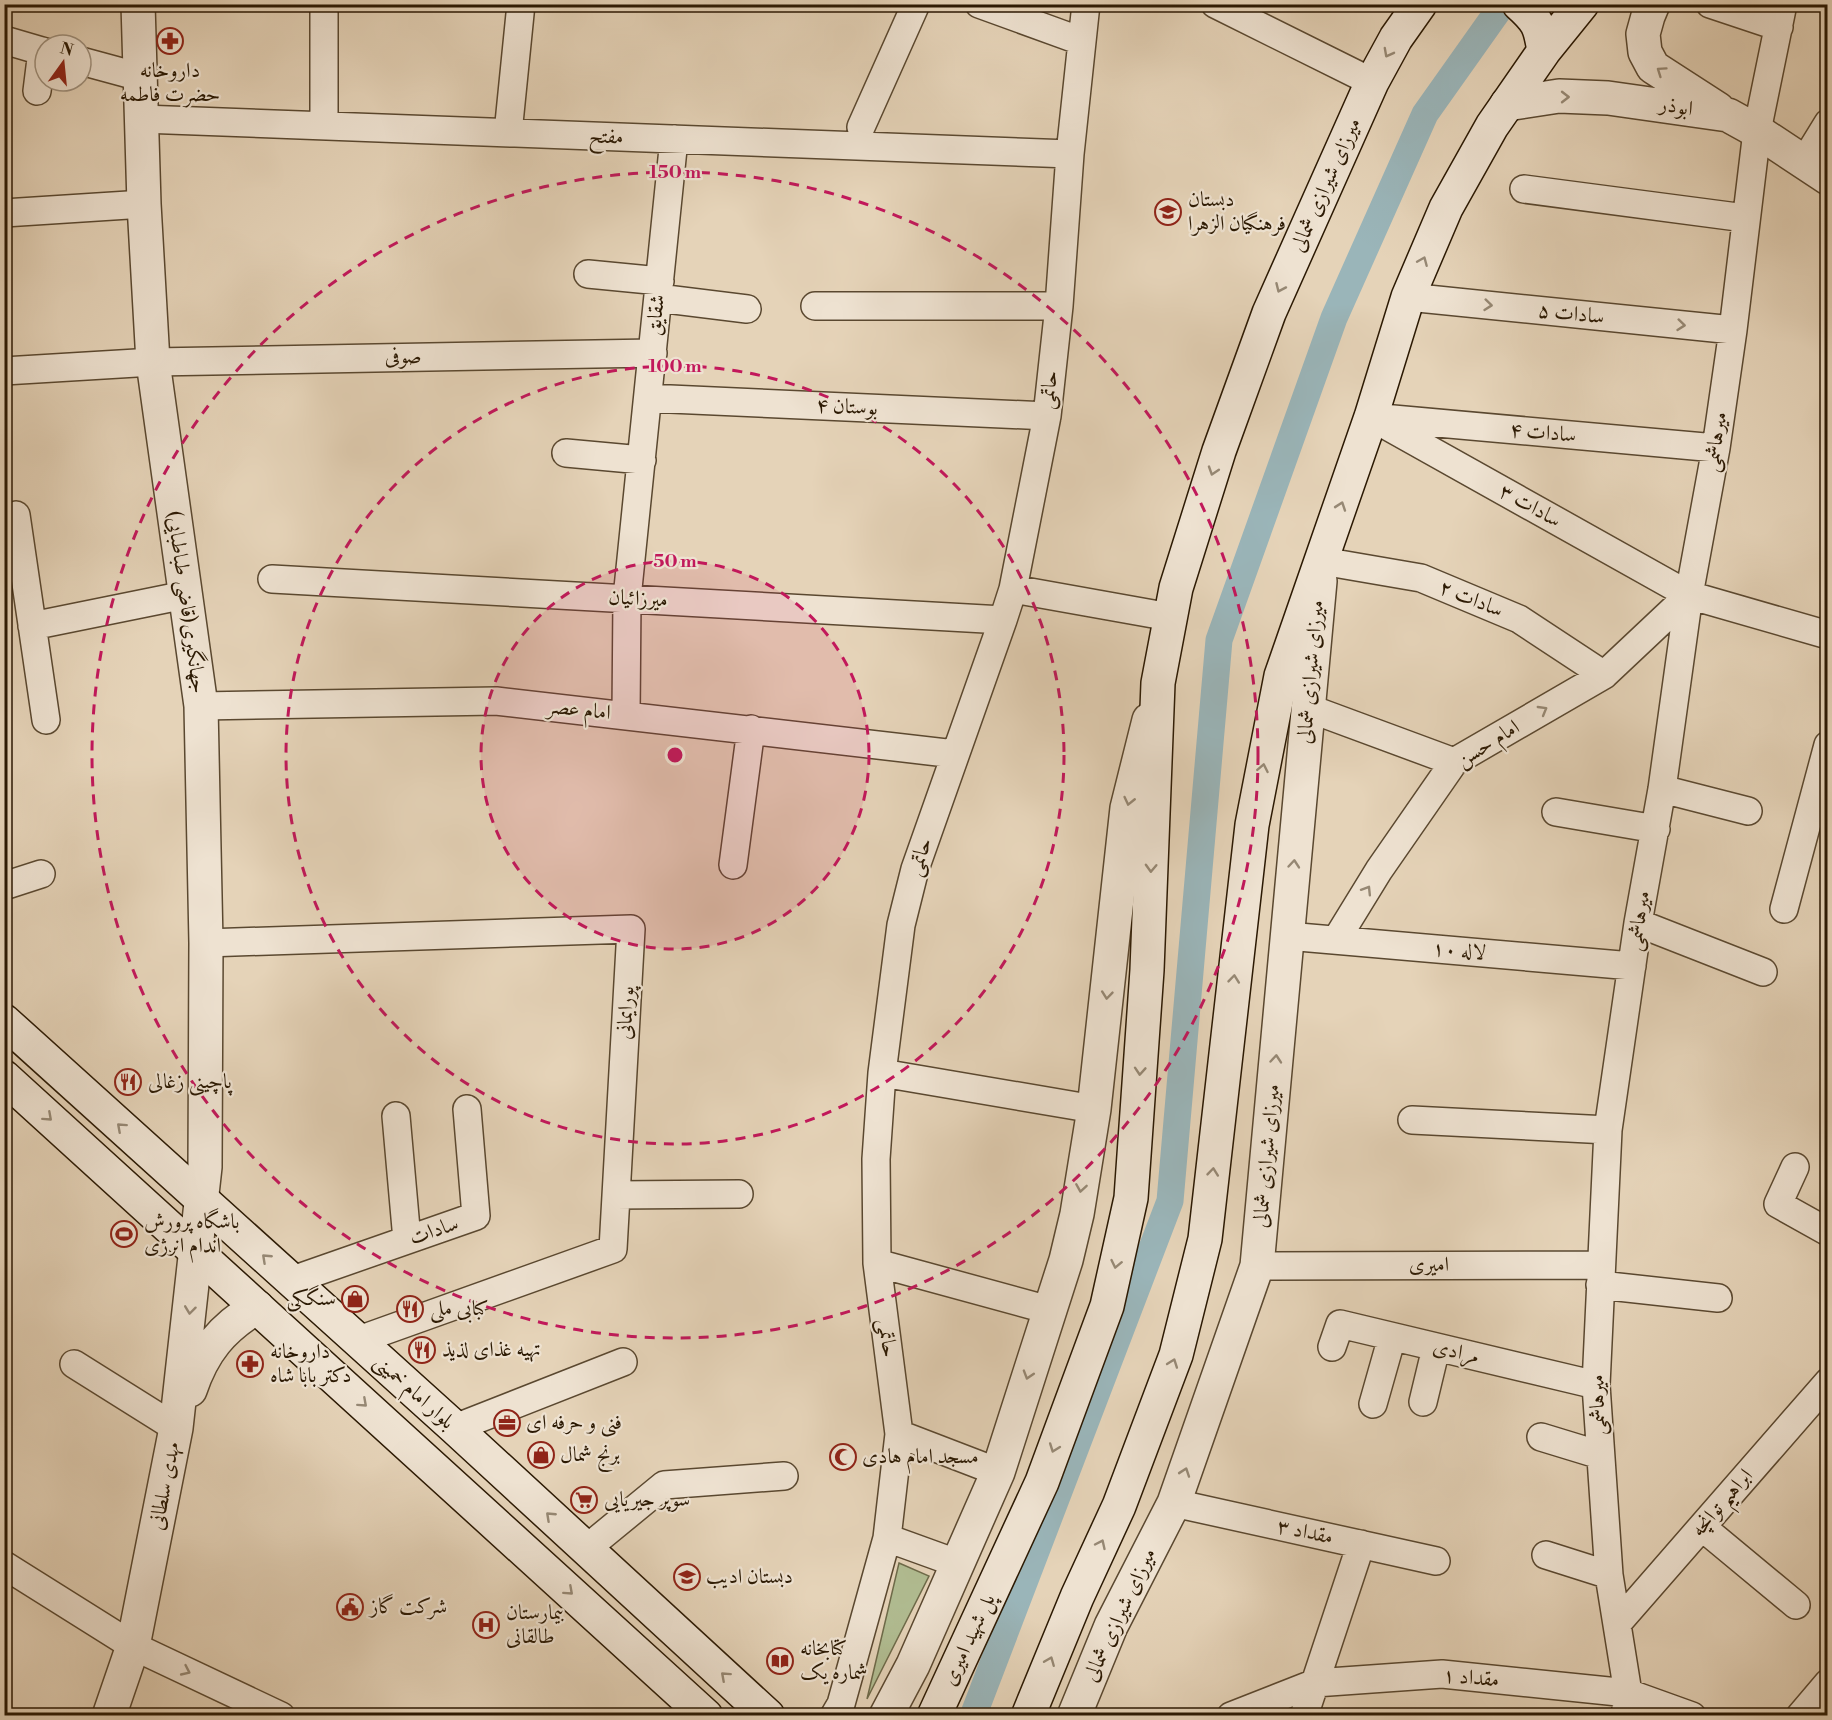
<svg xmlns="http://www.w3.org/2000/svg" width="1832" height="1720" viewBox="0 0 1832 1720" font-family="'Libre Bodoni',Amiri,serif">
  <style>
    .green { fill: #b1bd92; stroke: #6e6b4a; stroke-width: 1.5 }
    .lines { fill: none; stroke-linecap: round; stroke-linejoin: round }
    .canal { stroke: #9ab5b9; stroke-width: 27 }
    .minor-casing { stroke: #5a4830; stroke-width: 30 }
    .tertiary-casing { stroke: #5a4830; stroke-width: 36 }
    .secondary-casing { stroke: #2b1903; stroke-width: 36 }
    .minor { stroke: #eee2d1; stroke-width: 27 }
    .tertiary { stroke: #eee2d1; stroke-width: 33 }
    .secondary { stroke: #eee2d1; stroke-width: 33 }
    .oneway { stroke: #968874 }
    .ring { fill: none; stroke: #c2185b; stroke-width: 3; stroke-dasharray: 10 8 }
    .labels { text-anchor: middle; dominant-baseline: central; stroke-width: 4.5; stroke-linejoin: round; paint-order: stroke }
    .poi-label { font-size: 21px; fill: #2b1903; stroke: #eee2d1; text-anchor: start }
    .street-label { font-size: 21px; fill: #2b1903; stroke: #eee2d1 }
    .centre { fill: #c2185b; stroke: #eee2d1; stroke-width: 3 }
    .ring-label { font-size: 18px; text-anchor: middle; font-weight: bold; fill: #c2185b; stroke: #eee2d1; stroke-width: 4.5; stroke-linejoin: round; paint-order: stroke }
  </style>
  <rect width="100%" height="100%" fill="#e5d3b8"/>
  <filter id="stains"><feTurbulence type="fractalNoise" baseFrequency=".00333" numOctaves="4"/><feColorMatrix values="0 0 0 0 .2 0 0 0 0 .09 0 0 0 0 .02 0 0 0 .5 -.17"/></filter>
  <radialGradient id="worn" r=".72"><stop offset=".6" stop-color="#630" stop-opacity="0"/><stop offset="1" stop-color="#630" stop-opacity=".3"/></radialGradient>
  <path class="green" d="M899 1563 929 1576 867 1699Z"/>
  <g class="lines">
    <path class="canal" d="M973 1716 1170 1201 1219 640 1334 318 1425 114 1503 4"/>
    <defs>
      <path id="minor" d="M324 4V126
        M979 4 1081 41
        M1215 4 1372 82
        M1710 4 1779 27
        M4 40 45 52
        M81 61 140 77
        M37 91 42 51
        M142 119 1070 154
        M861 127 916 4
        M508 133 521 4
        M1804 162 1828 123
        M1524 189 1745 218
        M4 213 144 204
        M588 274 660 281
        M1408 297 1733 330
        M658 298 747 309
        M815 306H1059
        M4 371 153 362 653 353
        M648 398 1047 416
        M1371 417 1689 595 1828 635
        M1382 418 1716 448
        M566 453 642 460
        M16 515 46 720
        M1322 561 1421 578 1519 619 1604 675
        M272 579 1003 620
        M1013 589 1170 617
        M32 626 185 595
        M201 706 496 701 955 754
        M1308 708 1454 762
        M626 715 627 598 674 139
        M1662 789 1748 811
        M1556 812 1656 829
        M733 865 751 729
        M4 886 41 874
        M1784 909 1828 745
        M1638 923 1763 972
        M1287 936 1632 966
        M1336 940 1379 870 1454 762 1604 675 1689 595
        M206 943 631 929 613 1249 356 1341
        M882 1073 1094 1109
        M396 1116 407 1240
        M1412 1120 1608 1130
        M1795 1167 1778 1204 1828 1232
        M616 1195 739 1194
        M877 1263 1049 1310
        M1257 1266 1601 1265
        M290 1281 476 1216 467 1109
        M1600 1285 1718 1298
        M1332 1347 1340 1324 1596 1385
        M74 1364 176 1428
        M1423 1402 1436 1348
        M1373 1404 1392 1337
        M455 1428 623 1362
        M899 1434 998 1472
        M1541 1437 1600 1455
        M1174 1503 1436 1561
        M1702 1527 1796 1605
        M887 1538 959 1564
        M586 1549 664 1485 784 1476
        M1546 1555 1609 1575
        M4 1565 133 1646 281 1716
        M1617 1624 1828 1382
        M834 1716 841 1704 887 1538 899 1434 877 1263 876 1159 882 1073 901 925 915 869 1003 620 1013 589 1047 416 1059 306 1070 154 1086 4
        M1231 1716 1315 1683 1442 1674 1628 1693 1692 1716
        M1304 1716 1361 1544
        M1625 1716 1628 1693 1609 1575 1596 1385 1608 1130 1638 923 1662 789 1689 595 1716 448 1733 330 1757 131 1783 4
        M1800 1716 1828 1683"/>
      <path id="tertiary" d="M1653 4 1648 16 1643 34 1645 52 1653 67 1718 109
        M1507 104 1559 96 1608 98 1728 115 1757 131 1828 178
        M190 1390C203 1351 222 1328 257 1307
        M109 1716 133 1646 176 1428 205 1167 206 943 201 706 153 362 144 204 138 4
        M886 1716 913 1665 998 1472 1066 1260 1077 1214 1094 1109 1127 808 1149 720
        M1074 1716 1111 1626 1174 1503 1257 1266 1320 581"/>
      <path id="secondary" d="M1519 4C1538 21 1540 26 1544 51
        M4 1021 455 1428 768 1716
        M4 1077 706 1716
        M934 1716 1042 1482 1107 1306 1131 1198 1147 970 1158 683 1176 588 1219 451 1269 313 1372 82 1396 38 1420 4
        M1028 1716 1077 1597 1119 1506 1176 1355 1205 1239 1252 825 1281 676 1371 417 1408 297 1446 208 1492 126 1544 51 1582 4"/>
    </defs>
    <use href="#minor" class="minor-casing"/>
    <use href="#tertiary" class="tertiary-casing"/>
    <use href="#secondary" class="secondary-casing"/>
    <use href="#minor" class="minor"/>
    <use href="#tertiary" class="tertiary"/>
    <use href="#secondary" class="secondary"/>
  </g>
  <defs><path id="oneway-chevron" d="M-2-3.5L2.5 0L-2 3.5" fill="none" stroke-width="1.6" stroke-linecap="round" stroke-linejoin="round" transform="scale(1.5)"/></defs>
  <g class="oneway">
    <use href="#oneway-chevron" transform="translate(1388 53) rotate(118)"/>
    <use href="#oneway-chevron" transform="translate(1661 71) rotate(-145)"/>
    <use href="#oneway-chevron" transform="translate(1565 97)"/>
    <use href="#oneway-chevron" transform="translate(1423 261) rotate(-67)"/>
    <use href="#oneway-chevron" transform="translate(1280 288) rotate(114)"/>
    <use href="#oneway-chevron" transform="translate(1488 305) rotate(6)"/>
    <use href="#oneway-chevron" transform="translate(1681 325) rotate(6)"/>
    <use href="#oneway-chevron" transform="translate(1213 471) rotate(108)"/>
    <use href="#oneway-chevron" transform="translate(1341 506) rotate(-71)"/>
    <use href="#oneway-chevron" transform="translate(1543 710) rotate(-30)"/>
    <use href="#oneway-chevron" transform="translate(1263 768) rotate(-79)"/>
    <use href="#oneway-chevron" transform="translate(1129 801) rotate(103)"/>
    <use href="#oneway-chevron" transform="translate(1294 864) rotate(-85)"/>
    <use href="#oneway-chevron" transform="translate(1151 868) rotate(92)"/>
    <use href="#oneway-chevron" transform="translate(1367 890) rotate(-58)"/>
    <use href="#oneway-chevron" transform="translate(1234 979) rotate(-84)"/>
    <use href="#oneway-chevron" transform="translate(1107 995) rotate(96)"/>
    <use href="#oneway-chevron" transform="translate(1276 1059) rotate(-85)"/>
    <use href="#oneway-chevron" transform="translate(1140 1071) rotate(94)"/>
    <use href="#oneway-chevron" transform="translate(48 1117) rotate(42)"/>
    <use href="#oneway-chevron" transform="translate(121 1127) rotate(-138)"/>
    <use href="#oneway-chevron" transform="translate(1213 1172) rotate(-84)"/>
    <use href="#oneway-chevron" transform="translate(1081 1188) rotate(99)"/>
    <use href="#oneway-chevron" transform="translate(266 1258) rotate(-137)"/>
    <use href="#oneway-chevron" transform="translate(1116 1264) rotate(102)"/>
    <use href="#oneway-chevron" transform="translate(190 1310) rotate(97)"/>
    <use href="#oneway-chevron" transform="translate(1173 1363) rotate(-70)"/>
    <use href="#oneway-chevron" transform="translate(1028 1375) rotate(107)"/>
    <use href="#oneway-chevron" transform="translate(363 1403) rotate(42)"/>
    <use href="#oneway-chevron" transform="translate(1054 1448) rotate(110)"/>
    <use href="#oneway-chevron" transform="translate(1185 1472) rotate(-71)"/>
    <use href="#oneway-chevron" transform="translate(550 1516) rotate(-137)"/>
    <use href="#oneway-chevron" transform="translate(1101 1544) rotate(-65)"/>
    <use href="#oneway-chevron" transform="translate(569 1591) rotate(42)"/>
    <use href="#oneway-chevron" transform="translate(1050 1661) rotate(-68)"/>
    <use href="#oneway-chevron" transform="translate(186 1671) rotate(25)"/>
    <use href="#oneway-chevron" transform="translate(725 1676) rotate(-138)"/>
  </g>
  <circle cx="675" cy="755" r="194" fill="#c2185b" fill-opacity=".12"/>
  <g class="ring">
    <circle cx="675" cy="755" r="194"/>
    <circle cx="675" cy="755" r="389"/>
    <circle cx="675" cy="755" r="583"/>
  </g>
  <defs>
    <symbol id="pharmacy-ring" viewBox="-11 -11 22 22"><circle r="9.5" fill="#eee2d1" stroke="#8f2418" stroke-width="1.5"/><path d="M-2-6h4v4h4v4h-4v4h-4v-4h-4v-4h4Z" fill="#8f2418"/></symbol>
    <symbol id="school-ring" viewBox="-11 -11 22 22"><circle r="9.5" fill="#eee2d1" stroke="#8f2418" stroke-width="1.5"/><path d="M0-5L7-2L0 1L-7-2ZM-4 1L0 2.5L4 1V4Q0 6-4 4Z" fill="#8f2418"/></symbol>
    <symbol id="restaurant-ring" viewBox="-11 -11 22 22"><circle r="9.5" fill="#eee2d1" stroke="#8f2418" stroke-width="1.5"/><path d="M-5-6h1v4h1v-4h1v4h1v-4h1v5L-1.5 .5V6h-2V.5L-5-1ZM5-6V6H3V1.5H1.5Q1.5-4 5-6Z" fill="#8f2418"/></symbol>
    <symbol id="stadium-ring" viewBox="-11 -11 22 22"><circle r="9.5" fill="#eee2d1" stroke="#8f2418" stroke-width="1.5"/><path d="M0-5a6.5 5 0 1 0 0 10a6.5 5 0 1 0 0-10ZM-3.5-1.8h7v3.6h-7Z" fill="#8f2418"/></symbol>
    <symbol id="shop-ring" viewBox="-11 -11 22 22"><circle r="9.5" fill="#eee2d1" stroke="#8f2418" stroke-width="1.5"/><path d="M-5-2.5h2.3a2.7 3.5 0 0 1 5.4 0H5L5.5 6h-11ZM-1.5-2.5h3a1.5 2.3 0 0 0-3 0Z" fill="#8f2418"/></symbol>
    <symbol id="office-ring" viewBox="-11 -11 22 22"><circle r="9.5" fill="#eee2d1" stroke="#8f2418" stroke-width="1.5"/><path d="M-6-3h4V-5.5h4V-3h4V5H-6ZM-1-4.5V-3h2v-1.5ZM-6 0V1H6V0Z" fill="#8f2418"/></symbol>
    <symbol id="mosque-ring" viewBox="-11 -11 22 22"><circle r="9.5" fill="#eee2d1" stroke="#8f2418" stroke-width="1.5"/><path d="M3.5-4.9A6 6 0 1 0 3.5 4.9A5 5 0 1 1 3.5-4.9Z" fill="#8f2418"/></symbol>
    <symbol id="supermarket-ring" viewBox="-11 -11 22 22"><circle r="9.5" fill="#eee2d1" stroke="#8f2418" stroke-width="1.5"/><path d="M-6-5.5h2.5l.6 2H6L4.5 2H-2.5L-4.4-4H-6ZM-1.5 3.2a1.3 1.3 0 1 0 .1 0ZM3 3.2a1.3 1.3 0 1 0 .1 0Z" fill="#8f2418"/></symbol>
    <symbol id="civic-ring" viewBox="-11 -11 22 22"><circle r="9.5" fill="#eee2d1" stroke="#8f2418" stroke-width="1.5"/><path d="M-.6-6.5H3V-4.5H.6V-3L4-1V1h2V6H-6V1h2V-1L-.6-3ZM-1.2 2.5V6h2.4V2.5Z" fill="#8f2418"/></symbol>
    <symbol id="hospital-ring" viewBox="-11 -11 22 22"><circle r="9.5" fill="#eee2d1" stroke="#8f2418" stroke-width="1.5"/><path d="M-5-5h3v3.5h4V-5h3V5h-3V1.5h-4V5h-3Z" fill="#8f2418"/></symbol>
    <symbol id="library-ring" viewBox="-11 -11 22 22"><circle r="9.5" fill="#eee2d1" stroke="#8f2418" stroke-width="1.5"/><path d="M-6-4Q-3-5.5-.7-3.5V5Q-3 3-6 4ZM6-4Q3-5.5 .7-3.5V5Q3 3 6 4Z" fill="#8f2418"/></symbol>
  </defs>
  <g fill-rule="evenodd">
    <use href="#pharmacy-ring" x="155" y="26" width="30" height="30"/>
    <use href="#school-ring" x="1153" y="197" width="30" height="30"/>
    <use href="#restaurant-ring" x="113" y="1067" width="30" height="30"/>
    <use href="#stadium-ring" x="109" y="1219" width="30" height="30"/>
    <use href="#shop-ring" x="340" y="1284" width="30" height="30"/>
    <use href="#restaurant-ring" x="395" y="1294" width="30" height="30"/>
    <use href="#restaurant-ring" x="407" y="1335" width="30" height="30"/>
    <use href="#pharmacy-ring" x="235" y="1349" width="30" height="30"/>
    <use href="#office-ring" x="492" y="1408" width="30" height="30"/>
    <use href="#shop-ring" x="526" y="1440" width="30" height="30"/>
    <use href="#mosque-ring" x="828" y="1442" width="30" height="30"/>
    <use href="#supermarket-ring" x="569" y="1485" width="30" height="30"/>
    <use href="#school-ring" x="672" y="1562" width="30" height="30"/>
    <use href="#civic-ring" x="335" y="1592" width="30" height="30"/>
    <use href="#hospital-ring" x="471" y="1610" width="30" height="30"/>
    <use href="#library-ring" x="765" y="1646" width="30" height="30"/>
  </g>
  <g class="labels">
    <g class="poi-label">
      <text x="170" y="71" text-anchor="middle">داروخانه<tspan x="170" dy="24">حضرت فاطمه</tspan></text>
      <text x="1188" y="200">دبستان<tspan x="1188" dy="24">فرهنگیان الزهرا</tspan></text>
      <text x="148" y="1082">پاچینی زغالی</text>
      <text x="144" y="1222">باشگاه پرورش<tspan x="144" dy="24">اندام انرژی</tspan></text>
      <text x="336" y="1299" text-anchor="end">سنگکی</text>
      <text x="430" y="1309">کبابی ملی</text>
      <text x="442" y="1350">تهیه غذای لذیذ</text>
      <text x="270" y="1352">داروخانه<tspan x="270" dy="24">دکتر بابا شاه</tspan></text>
      <text x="526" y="1423">فنی و حرفه ای</text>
      <text x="560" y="1455">برنج شمال</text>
      <text x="862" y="1457">مسجد امام هادی</text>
      <text x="604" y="1500">سوپر جیریایی</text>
      <text x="706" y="1577">دبستان ادیب</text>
      <text x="370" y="1607">شرکت گاز</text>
      <text x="506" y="1613">بیمارستان<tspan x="506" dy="24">طالقانی</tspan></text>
      <text x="800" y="1649">کتابخانه<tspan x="800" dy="24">شماره یک</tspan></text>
    </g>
    <g class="street-label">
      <text transform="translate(1676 107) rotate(9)">ابوذر</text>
      <text transform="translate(606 137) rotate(2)">مفتح</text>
      <text transform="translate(1326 185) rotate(-66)">میرزای شیرازی شمالی</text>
      <text transform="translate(1571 314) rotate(6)">سادات ۵</text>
      <text transform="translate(656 315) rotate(-84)">شقایق</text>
      <text transform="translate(403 357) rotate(-1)">صوفی</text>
      <text transform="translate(1049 390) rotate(-83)">حاتمی</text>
      <text transform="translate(847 407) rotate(3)">بوستان ۴</text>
      <text transform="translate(1543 433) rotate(5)">سادات ۴</text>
      <text transform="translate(1716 442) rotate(-81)">میرهاشمی</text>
      <text transform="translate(1530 506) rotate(29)">سادات ۳</text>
      <text transform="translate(638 599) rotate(3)">میرزائیان</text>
      <text transform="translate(1471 599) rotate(22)">سادات ۲</text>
      <text transform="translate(186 602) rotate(82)">جهانگیری(قاضی طباطبایی)</text>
      <text transform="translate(1311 672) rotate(-85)">میرزای شیرازی شمالی</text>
      <text transform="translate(579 710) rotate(6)">امام عصر</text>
      <text transform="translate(1488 744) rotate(-32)">امام حسن</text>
      <text transform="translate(920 857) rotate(-72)">حاتمی</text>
      <text transform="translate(1639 921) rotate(-81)">میرهاشمی</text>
      <text transform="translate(1459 951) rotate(5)">لاله ۱۰</text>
      <text transform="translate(626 1013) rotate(-87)">پورایمانی</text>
      <text transform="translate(1267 1156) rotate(-85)">میرزای شیرازی شمالی</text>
      <text transform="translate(434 1231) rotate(-19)">سادات</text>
      <text x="1429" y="1265">امیری</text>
      <text transform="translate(887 1338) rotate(82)">حاتمی</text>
      <text transform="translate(1456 1352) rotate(13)">مرادی</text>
      <text transform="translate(414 1392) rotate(42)">بلوار امام خمینی</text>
      <text transform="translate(1598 1405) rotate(-91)">میرهاشمی</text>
      <text transform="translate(165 1486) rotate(-79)">مهدی سلطانی</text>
      <text transform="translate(1722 1503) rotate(-49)">ابراهیم توانچه</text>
      <text transform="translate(1305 1532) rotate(12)">مقداد ۳</text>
      <text transform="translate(1120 1615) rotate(-65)">میرزای شیرازی شمالی</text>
      <text transform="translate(969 1640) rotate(-65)">پل شهید امیری</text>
      <text transform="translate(1471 1678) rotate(5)">مقداد ۱</text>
    </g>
  </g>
  <circle cx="675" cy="755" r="9" class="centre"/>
  <g class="ring-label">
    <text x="675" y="178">150 m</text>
    <text x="675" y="372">100 m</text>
    <text x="675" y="567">50 m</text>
  </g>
  <rect width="1832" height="1720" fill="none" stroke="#e5d3b8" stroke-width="24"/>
  <rect x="6" y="6" width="1820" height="1708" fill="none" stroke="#2b1903" stroke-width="3"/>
  <rect x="12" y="12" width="1808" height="1696" fill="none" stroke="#2b1903" stroke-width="1.5"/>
  <g transform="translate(63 63) rotate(15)"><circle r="28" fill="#eee2d1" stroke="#a0927f" stroke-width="1.5"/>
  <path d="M0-4.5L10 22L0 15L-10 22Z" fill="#8f2418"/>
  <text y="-9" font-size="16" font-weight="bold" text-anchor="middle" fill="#2b1903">N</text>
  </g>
  <rect width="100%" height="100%" filter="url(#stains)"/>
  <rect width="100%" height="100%" fill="url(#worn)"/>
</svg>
